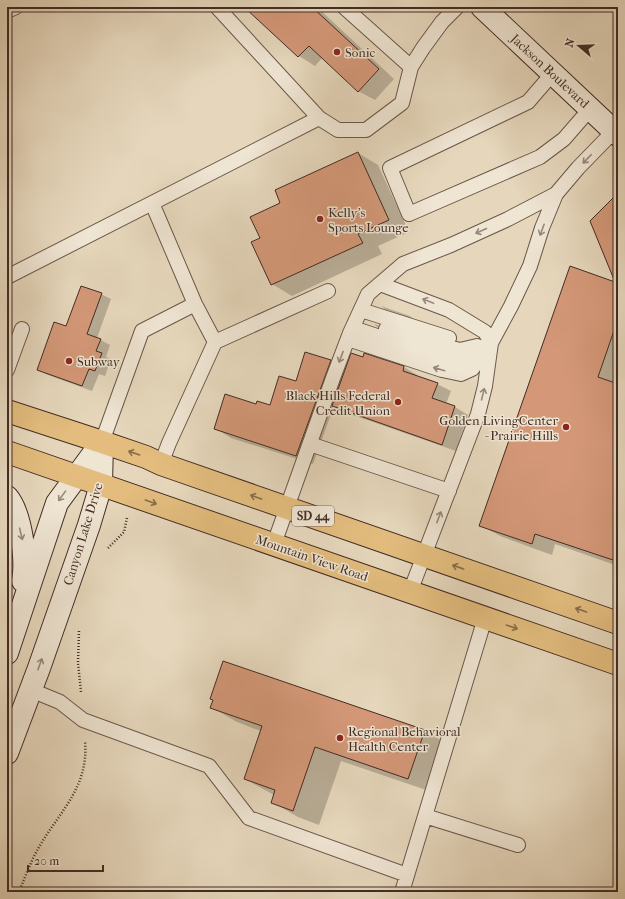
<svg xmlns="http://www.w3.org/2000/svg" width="625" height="899" viewBox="0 0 625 899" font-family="'IM FELL French Canon',serif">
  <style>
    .shadow { fill: #0003 }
    .building { fill: #d49878; stroke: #422c24 }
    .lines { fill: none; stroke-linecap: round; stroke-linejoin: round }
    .lane-casing { stroke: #6b574a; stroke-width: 16 }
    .secondary-casing { stroke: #422c24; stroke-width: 24 }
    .primary-casing { stroke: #422c24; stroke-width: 24 }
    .path { stroke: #422c24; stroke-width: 2.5; stroke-dasharray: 1 2; stroke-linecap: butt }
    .lane { stroke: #efe5d3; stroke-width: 14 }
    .secondary { stroke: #efe5d3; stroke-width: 22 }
    .primary { stroke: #e3bc7e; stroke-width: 22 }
    .oneway { stroke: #98887c }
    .oneway2 { stroke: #8a6d4c }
    .poi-dot { fill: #8f2418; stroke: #efe5d3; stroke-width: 1.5 }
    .labels { text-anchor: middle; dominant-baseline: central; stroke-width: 3; stroke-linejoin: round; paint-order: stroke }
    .shield { fill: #efe5d3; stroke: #766458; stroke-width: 1 }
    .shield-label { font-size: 12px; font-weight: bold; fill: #422c24 }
    .poi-label { font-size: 13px; fill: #422c24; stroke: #efe5d3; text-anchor: start }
    .street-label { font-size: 13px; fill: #422c24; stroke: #efe5d3 }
  </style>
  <rect width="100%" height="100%" fill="#e6d7bc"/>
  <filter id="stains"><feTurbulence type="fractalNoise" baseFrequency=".005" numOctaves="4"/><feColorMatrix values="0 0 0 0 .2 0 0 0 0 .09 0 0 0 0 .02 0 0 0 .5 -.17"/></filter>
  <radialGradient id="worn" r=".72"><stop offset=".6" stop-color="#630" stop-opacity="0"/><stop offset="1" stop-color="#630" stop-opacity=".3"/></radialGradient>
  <path class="shadow" d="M264 7H317L394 79 375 100 358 91 323 57 315 66 299 56 256 16Z
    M358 153 378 165 409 232 378 246 382 254 292 296 272 284 261 238Z
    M618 209V566L555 544 552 555 500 536 480 525 617 283Z
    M101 294 111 299 97 338 110 345 106 357 111 359 105 376 99 374 92 391 48 375 38 370 67 328Z
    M381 306 410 316 414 319 386 310Z
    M375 324 379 326 384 329H380L375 325Z
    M365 354 404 367 417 375V377L437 384 451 391 446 404 455 407 468 415 456 451 347 413 334 406 313 464 231 438 215 428 257 405 270 406 297 382 330 361 346 370 363 358Z
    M224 662 425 731 451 746 435 793 341 761 319 825 298 817 272 802 274 795 245 779 261 731 237 722 211 707Z"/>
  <path class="building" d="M244 7H312L379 69 358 92 309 46 298 57Z
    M358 152 389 220 358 234 363 243 271 285 251 242 260 238 250 217 280 203 275 190Z
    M618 193V319L598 377 618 384V545L613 560 535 534 532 544 479 526 570 266 615 282 590 221Z
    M81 286 102 293 87 334 101 339 96 351 102 353 95 371 89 369 82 386 37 370 54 322 66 326Z
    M305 352 331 360 296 456 214 429 225 394 256 404 257 401 270 405 279 376 296 381Z
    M351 353 363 357 364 353 404 366 403 371 438 383 432 398 455 406 442 445 332 406Z
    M223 661 425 730 408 779 315 747 293 811 271 803 275 790 244 779 262 726 210 708 213 700 210 699Z"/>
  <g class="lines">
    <defs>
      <path id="lane" d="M217 7 319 118
        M344 7 411 67
        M7 11 16 7
        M553 73 528 102 390 168 409 214 540 157 564 139 590 109
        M152 203 195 304 215 342
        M7 277 319 118 338 130H366L402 103 411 67 423 48 442 22 457 7
        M380 284 449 310 485 332 491 343 485 386 478 414 410 592
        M361 310 449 338
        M353 328 430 354 457 361 489 344
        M386 329 424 341 460 350 477 346
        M348 339 442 370 461 374 472 369 491 343 511 306 530 266 542 228 556 194
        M7 370 22 329
        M102 442 142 331 195 304
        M310 444 449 491
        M161 464 169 443 215 342 328 291
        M274 544 333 378 350 333 368 294 403 264 451 245 508 219 556 194 578 168 614 131
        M31 690 60 702 83 720 209 766 249 818 407 875
        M425 816 518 845
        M402 892 485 618"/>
      <path id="secondary" d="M482 7 618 135
        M7 497C21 513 27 561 23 581
        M7 653 57 503 102 442
        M7 753 39 668 89 525 101 485 102 442"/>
      <path id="primary" d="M7 411 102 442 146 457 161 464 618 623
        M7 452 618 664"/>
    </defs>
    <use href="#lane" class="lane-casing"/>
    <use href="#secondary" class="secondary-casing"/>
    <use href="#primary" class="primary-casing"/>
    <path class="path" d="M108 548 124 532 127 518
      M79 631 78 663 81 692
      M19 892C25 877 31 861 39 847 60 811 89 787 85 741"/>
    <use href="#lane" class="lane"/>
    <use href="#secondary" class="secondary"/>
    <use href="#primary" class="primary"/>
  </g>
  <defs><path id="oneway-shaft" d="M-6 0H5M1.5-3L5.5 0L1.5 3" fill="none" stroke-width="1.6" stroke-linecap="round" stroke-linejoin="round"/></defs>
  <g class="oneway">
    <use href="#oneway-shaft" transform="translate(587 159) rotate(134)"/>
    <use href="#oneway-shaft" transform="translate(542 230) rotate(110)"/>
    <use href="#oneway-shaft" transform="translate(481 231) rotate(156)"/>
    <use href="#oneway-shaft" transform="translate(428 301) rotate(-158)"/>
    <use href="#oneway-shaft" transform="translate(341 357) rotate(111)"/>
    <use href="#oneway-shaft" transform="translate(439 369) rotate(-164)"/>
    <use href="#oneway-shaft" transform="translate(483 394) rotate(-76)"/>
    <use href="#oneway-shaft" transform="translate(62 496) rotate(126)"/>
    <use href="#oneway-shaft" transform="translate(439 517) rotate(-69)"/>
    <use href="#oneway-shaft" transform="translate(21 534) rotate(76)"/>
    <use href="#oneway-shaft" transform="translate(40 664) rotate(-70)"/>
  </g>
  <g class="oneway2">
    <use href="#oneway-shaft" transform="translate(134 453) rotate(-161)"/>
    <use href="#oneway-shaft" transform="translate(256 497) rotate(-161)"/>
    <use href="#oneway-shaft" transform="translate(151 502) rotate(20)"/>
    <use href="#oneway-shaft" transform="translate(458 567) rotate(-161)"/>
    <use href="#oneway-shaft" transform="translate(581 610) rotate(-161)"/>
    <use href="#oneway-shaft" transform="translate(512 627) rotate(19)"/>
  </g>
  <g class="poi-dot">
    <circle cx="337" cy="52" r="4"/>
    <circle cx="320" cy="219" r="4"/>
    <circle cx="69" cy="361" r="4"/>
    <circle cx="398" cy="402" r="4"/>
    <circle cx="566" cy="427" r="4"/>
    <circle cx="340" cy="738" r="4"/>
  </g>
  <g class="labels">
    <rect class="shield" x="292" y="506" width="42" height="20" rx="3"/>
    <g class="shield-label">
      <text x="313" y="516">SD 44</text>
    </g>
    <g class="poi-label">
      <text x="345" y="52">Sonic</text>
      <text x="328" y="212">Kelly's<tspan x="328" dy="15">Sports Lounge</tspan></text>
      <text x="77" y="361">Subway</text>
      <text x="390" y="395" text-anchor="end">Black Hills Federal<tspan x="390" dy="15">Credit Union</tspan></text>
      <text x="558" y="420" text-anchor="end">Golden LivingCenter<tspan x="558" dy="15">- Prairie Hills</tspan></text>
      <text x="348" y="731">Regional Behavioral<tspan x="348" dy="15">Health Center</tspan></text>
    </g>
    <g class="street-label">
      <text transform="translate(550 71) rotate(43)">Jackson Boulevard</text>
      <text transform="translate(83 534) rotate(-73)">Canyon Lake Drive</text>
      <text transform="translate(312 558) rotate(19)">Mountain View Road</text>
    </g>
  </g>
  <rect width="625" height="899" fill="none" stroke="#e6d7bc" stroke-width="24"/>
  <rect x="8" y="8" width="609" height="883" fill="none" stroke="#422c24" stroke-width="2"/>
  <rect x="12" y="12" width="601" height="875" fill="none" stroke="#422c24"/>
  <g transform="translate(579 46) rotate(289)" stroke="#efe5d3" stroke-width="3" paint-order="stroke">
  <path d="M0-3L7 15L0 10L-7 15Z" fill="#422c24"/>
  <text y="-6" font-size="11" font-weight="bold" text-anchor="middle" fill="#422c24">N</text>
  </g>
  <path d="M28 865v6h75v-6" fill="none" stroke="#422c24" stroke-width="2"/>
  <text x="34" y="865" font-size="12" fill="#422c24" stroke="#efe5d3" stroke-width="3" paint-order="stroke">20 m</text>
  <rect width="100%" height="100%" filter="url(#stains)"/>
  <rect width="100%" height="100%" fill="url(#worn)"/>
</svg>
